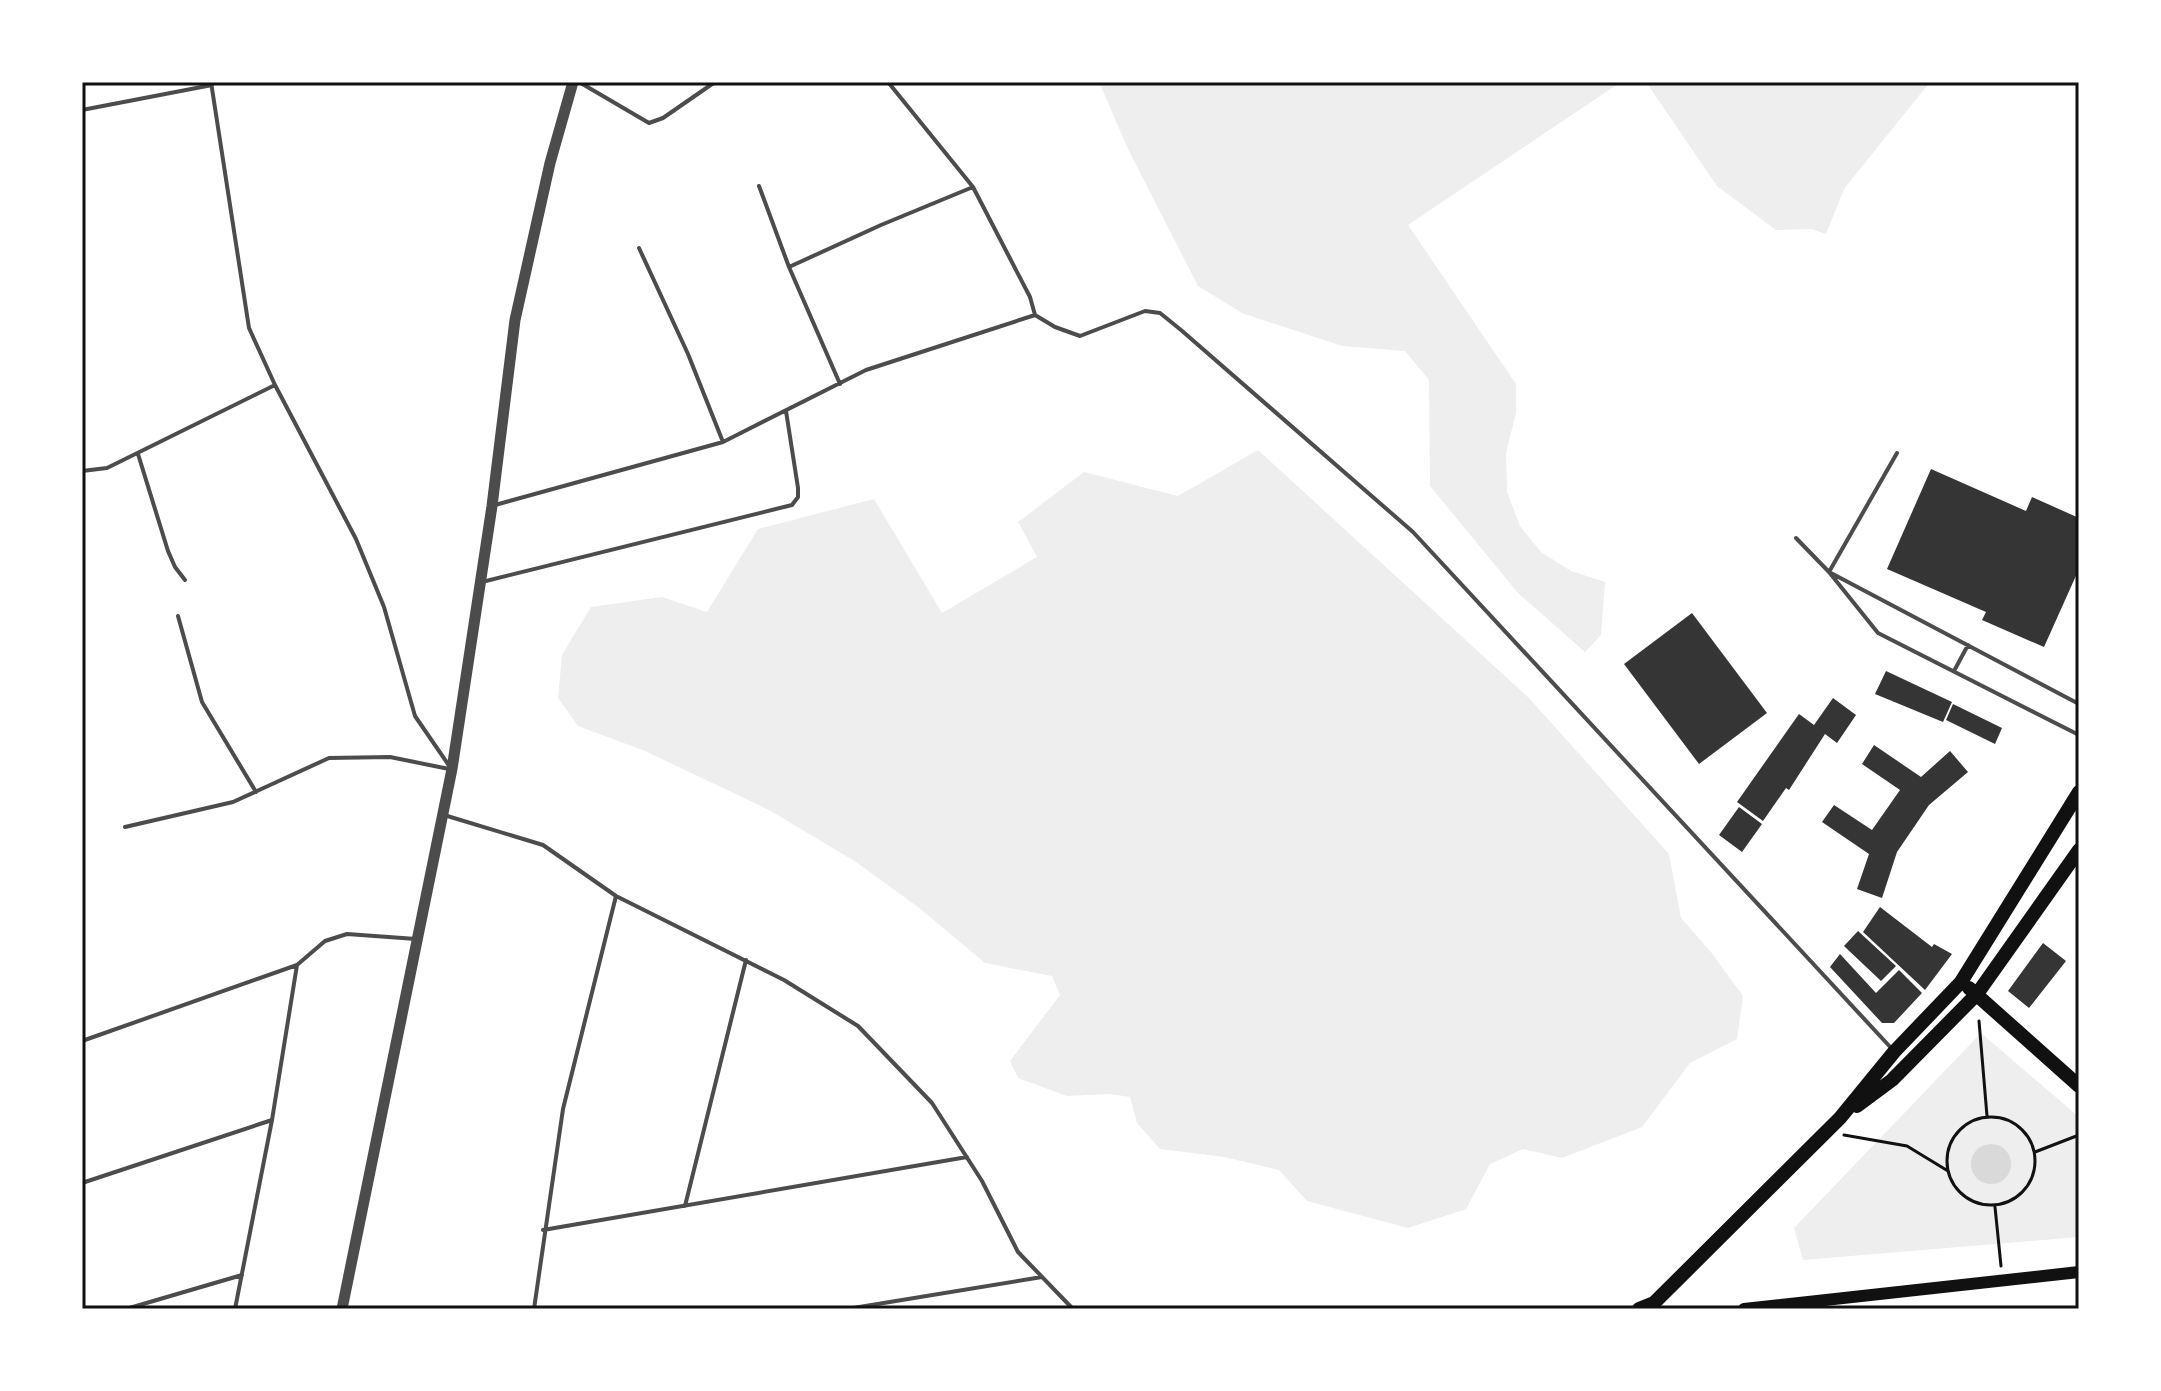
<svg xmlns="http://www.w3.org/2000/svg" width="2161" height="1391" viewBox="0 0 2161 1391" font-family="Helvetica,sans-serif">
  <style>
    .green { fill: #eee }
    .water { fill: #d9d9d9 }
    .building { fill: #353535 }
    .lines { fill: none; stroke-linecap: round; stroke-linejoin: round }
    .path { stroke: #111; stroke-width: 3 }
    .service { stroke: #4c4c4c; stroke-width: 4 }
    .tertiary { stroke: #4c4c4c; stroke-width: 11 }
    .secondary { stroke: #111; stroke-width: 12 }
    .primary { stroke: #111; stroke-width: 14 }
    .neatline { fill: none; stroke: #111; stroke-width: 3 }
  </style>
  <rect width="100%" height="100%" fill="#fff"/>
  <path class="green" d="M1099 82H1621L1408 225 1516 384V413L1506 453 1507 492 1520 526 1541 552 1571 571 1605 582 1601 635 1585 652 1518 593 1430 486 1429 380 1405 351 1342 346 1242 313 1198 286 1128 149Z
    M1646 82H1930L1844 189 1826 234 1811 229 1776 230 1717 186Z
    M1258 450 1529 698 1669 854 1681 918 1711 952 1743 996 1737 1039 1690 1063 1642 1127 1562 1158 1523 1149 1490 1164 1466 1209 1408 1228 1307 1201 1279 1170 1224 1157 1160 1149 1137 1123 1130 1097 1110 1094 1067 1096 1018 1078 1010 1061 1060 995 1052 976 985 963 918 907 856 862 769 810 645 751 578 726 558 698 562 655 591 607 662 597 707 612 758 529 874 499 942 613 1037 557 1018 522 1084 472 1178 496Z
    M1981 1033 2079 1117V1237L1803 1260 1794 1228Z"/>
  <path class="water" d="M1971 1164a20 20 0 1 1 40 0a20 20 0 1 1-40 0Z"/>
  <path class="building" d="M1931 469 2026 511 2032 497 2079 518V569L2044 647 1982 620 1986 612 1887 569Z
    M1692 613 1767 713 1699 764 1624 664Z
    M1886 671 1952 702 1943 722 1875 694Z
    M1833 698 1856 715 1837 743 1825 734 1789 790 1786 788 1763 821 1737 802 1799 714 1814 725Z
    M1953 704 2002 728 1995 744 1946 720Z
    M1874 745 1921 777 1950 751 1968 772 1929 805 1897 852 1882 898 1857 889 1869 854 1822 822 1834 805 1872 830 1900 790 1862 764Z
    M1739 807 1762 824 1742 852 1719 835Z
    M1880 907 1932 947 1934 944 1952 954 1925 990 1863 932Z
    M1858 931 1896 966 1881 981 1844 946Z
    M2043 943 2066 961 2029 1008 2008 991Z
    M1840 954 1876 993 1899 970 1922 993 1894 1023H1882L1830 967Z"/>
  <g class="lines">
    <path class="path" d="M1979 1021 1987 1116
      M1947 1161a44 44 0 1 1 88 0a44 44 0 1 1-88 0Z
      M1844 1135 1907 1146 1948 1171
      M2035 1152 2079 1135
      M1995 1207 2001 1266"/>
    <path class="service" d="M211 82 249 328 275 385 356 539 384 607 415 716 450 767
      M579 82 649 123 663 118 715 82
      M888 82 973 187 1030 297 1035 315 1055 327 1080 336 1145 311 1160 313 1181 330 1413 532 1893 1050
      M82 110 212 85
      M759 186 789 267 840 384
      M639 248 688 354 723 442
      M789 267 881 225 973 187
      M1897 453 1829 572 2079 704
      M138 454 168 551 175 567 185 580
      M82 471 107 468 275 385
      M495 505 723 442 866 370 1035 315
      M1796 538 1829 572 1878 633 2079 735
      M482 582 792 505 798 497V488L786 411
      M178 616 202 702 256 792
      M1954 671 1968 645
      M444 815 543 845 616 896 784 980 858 1026 932 1103 982 1181 1018 1252 1073 1309
      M125 827 233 802 329 758 390 757 449 769
      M297 965 325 941 347 934 416 939
      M82 1041 297 965 272 1120 235 1309
      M82 1183 272 1120
      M685 1206 746 960
      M543 1230 967 1157
      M126 1309 242 1275
      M534 1309 563 1109 616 896
      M847 1309 1042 1277"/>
    <path class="tertiary" d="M342 1309 452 769 492 506 515 320 550 163 573 82"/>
    <path class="secondary" d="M1744 1309 2079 1272"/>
    <path class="primary" d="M1969 988 2079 1086
      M1857 1106 1892 1080 1977 994 2079 850
      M1639 1309 1654 1303 1840 1118 1894 1052 1961 982 2079 792"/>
  </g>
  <rect width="2161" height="1391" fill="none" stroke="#ffffff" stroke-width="168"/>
  <rect x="84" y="84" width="1993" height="1223" class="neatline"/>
</svg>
